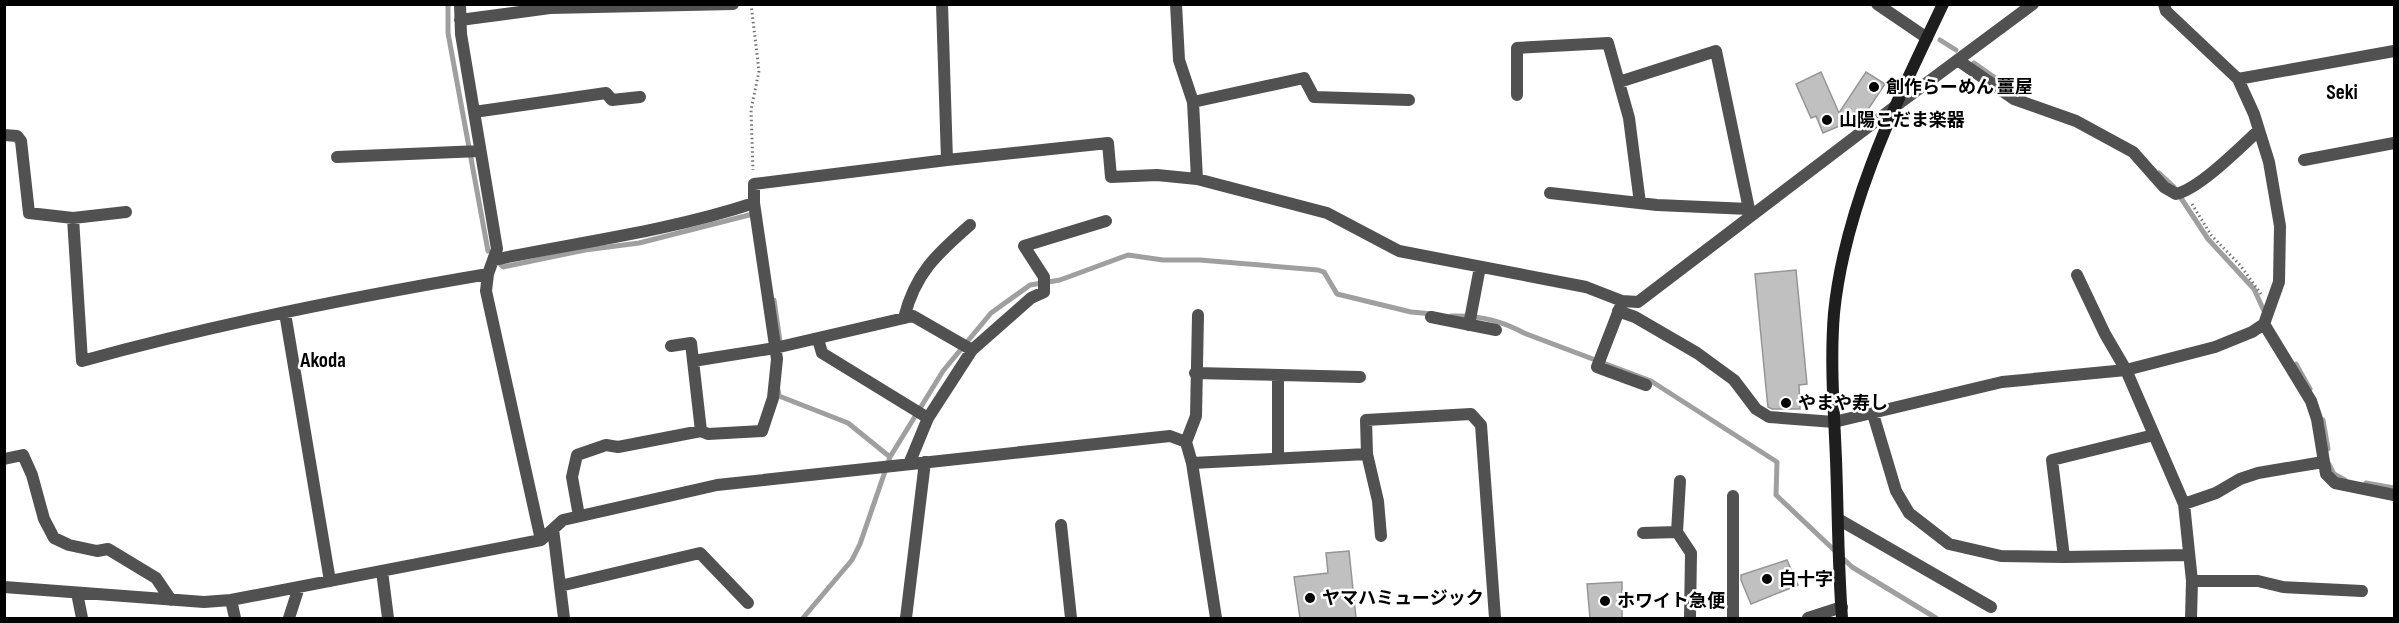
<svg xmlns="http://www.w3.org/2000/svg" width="2399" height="623" viewBox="0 0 2399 623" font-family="'Sofia Sans Condensed','Noto Sans JP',sans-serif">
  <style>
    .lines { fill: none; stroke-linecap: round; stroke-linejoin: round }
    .stream { stroke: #9f9f9f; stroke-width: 5 }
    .building { fill: #c0c0c0; stroke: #959595; stroke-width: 1.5 }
    .path { stroke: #737373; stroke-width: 3; stroke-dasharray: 1.5 3; stroke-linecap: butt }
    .street { stroke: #515151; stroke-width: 12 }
    .secondary { stroke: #1e1e1e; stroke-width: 12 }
    .poi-dot { fill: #000; stroke: #fff; stroke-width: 2 }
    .labels { text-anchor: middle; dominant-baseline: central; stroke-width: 5; stroke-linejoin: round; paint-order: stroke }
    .poi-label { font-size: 18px; font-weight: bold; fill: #000; stroke: #fff; text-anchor: start }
    .quarter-label { font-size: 21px; font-weight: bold; fill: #000; stroke: #fff }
  </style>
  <rect width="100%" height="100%" fill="#fff"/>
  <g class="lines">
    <path class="stream" d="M448 4V33L488 251
      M1940 40 1956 50
      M1974 63 2024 98
      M2159 173 2174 187
      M2179 195 2208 239 2254 289 2264 311
      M501 265 503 267 585 250 639 243 757 213
      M774 300 781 348
      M1451 316C1477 315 1501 320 1524 333L1651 381 1777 462 1776 495 1852 567 1936 618
      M2296 364 2310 389
      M778 390 779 396 848 423 890 457
      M2323 420 2328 449
      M2329 464 2334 474 2345 480
      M2366 483 2394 488
      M803 618 852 560 860 544 890 457 943 371 991 313 1030 285 1060 280 1128 255 1163 260H1200L1318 270 1324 272 1337 294 1411 312 1433 314"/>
  </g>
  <path class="building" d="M1821 72 1839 113 1866 72 1885 84 1861 120 1858 118 1823 133 1816 116 1811 118 1796 84Z
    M1796 270 1807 384 1799 385 1800 409H1772L1768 407 1766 388 1755 274Z
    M1349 551 1356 618H1300L1294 577 1328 573 1326 553Z
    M1787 560 1798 585 1751 604 1741 580V575Z
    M1622 582V618H1590L1587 584Z"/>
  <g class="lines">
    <path class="path" d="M751 4 759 71 751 110 753 170
      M2192 204 2211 235 2240 265 2261 294"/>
    <path class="street" d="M460 4 461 34 497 249 488 274 486 291 541 540
      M942 4 947 160
      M1176 4 1179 60 1193 102 1197 179 1327 213 1399 251 1586 287 1622 301 1638 302 1893 108 2033 4
      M1877 4 1927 38
      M460 20 550 8 733 4
      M1959 61 2014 99 2076 121 2133 152 2164 187 2176 194C2199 189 2241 147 2259 130
      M2238 79 2394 51
      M1619 82 1716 51 1749 209 1754 214
      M1517 95V48L1608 43 1629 118 1640 203
      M1193 102 1304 78 1314 97 1409 100
      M474 112 606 93 612 100 640 97
      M4 135 17 136 21 141 29 213 73 218 126 212
      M337 157 480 151
      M2304 160 2394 143
      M1550 193 1657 205 1749 209
      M73 218 82 361C216 324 352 297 488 274
      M493 260C580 242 669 231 754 203V184L947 160 1108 143 1111 177 1157 175 1197 179
      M2077 275 2105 334 2126 370 2184 504 2192 581 2191 618
      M1621 305 1597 367 1646 385
      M1618 311 1635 317 1697 353 1734 380 1756 409 1769 417 1834 422 2002 382 2126 370 2215 347 2252 332 2264 324 2279 282 2280 226 2269 162 2254 114 2238 79 2166 11 2164 4
      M285 313 330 581
      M1431 317 1496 330
      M904 318C915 273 937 254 970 225
      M2264 324 2311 401 2317 419 2326 474 2335 483 2394 495
      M1469 325 1480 267
      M818 339 822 353 928 418
      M671 346 691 343 701 431
      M693 361 775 348 913 316 972 350
      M1195 373 1360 377
      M1873 414 1896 491 1909 513 1949 544 2001 556 2064 557 2189 555
      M1186 442 1196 416 1198 315
      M1367 454 1378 501 1381 536
      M1278 458V375
      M4 459 23 455 32 475 44 519 54 538 69 545 97 551 108 549 156 578 171 600
      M1192 463 1367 454 1366 420 1471 414 1481 425 1495 618
      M909 464 928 418 972 350 1031 298 1044 292V277L1024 246 1106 221
      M2184 504 2216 493 2240 479 2258 473 2323 462
      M579 516 572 477 577 455 606 445 618 447 701 431 708 434 762 431 773 398 777 359 754 203
      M1838 519 1991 607
      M1061 525 1071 618
      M553 529 564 618
      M1677 532 1680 481
      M1643 533 1677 532 1691 553 1690 618
      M2064 557 2052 460 2154 435
      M382 571 388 618
      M2192 581H2258L2283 587 2362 591
      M560 586 700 553 748 603
      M4 587 204 602 231 600 541 540 563 520 717 485 1170 436 1186 442 1192 463 1216 618
      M77 593 82 618
      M231 600 235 618
      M289 618 299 587
      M906 618 925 462
      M1733 618V496
      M1808 618 1842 607"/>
    <path class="secondary" d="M1842 618C1838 565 1838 512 1836 459 1834 411 1830 361 1834 313 1845 204 1897 101 1943 4"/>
  </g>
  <g class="poi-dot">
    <circle cx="1874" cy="87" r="6"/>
    <circle cx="1827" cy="120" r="6"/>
    <circle cx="1786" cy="403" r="6"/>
    <circle cx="1767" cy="579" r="6"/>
    <circle cx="1310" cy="598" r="6"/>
    <circle cx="1605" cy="601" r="6"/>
  </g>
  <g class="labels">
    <g class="poi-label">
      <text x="1886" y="87">創作らーめん 薑屋</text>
      <text x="1839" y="120">山陽こだま楽器</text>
      <text x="1798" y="403">やまや寿し</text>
      <text x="1779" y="579">白十字</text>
      <text x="1322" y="598">ヤマハミュージック</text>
      <text x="1617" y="601">ホワイト急便</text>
    </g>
    <g class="quarter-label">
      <text x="2342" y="92">Seki</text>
      <text x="323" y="360">Akoda</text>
    </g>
  </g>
  <rect width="2399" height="623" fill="none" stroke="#000000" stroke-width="12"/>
</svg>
